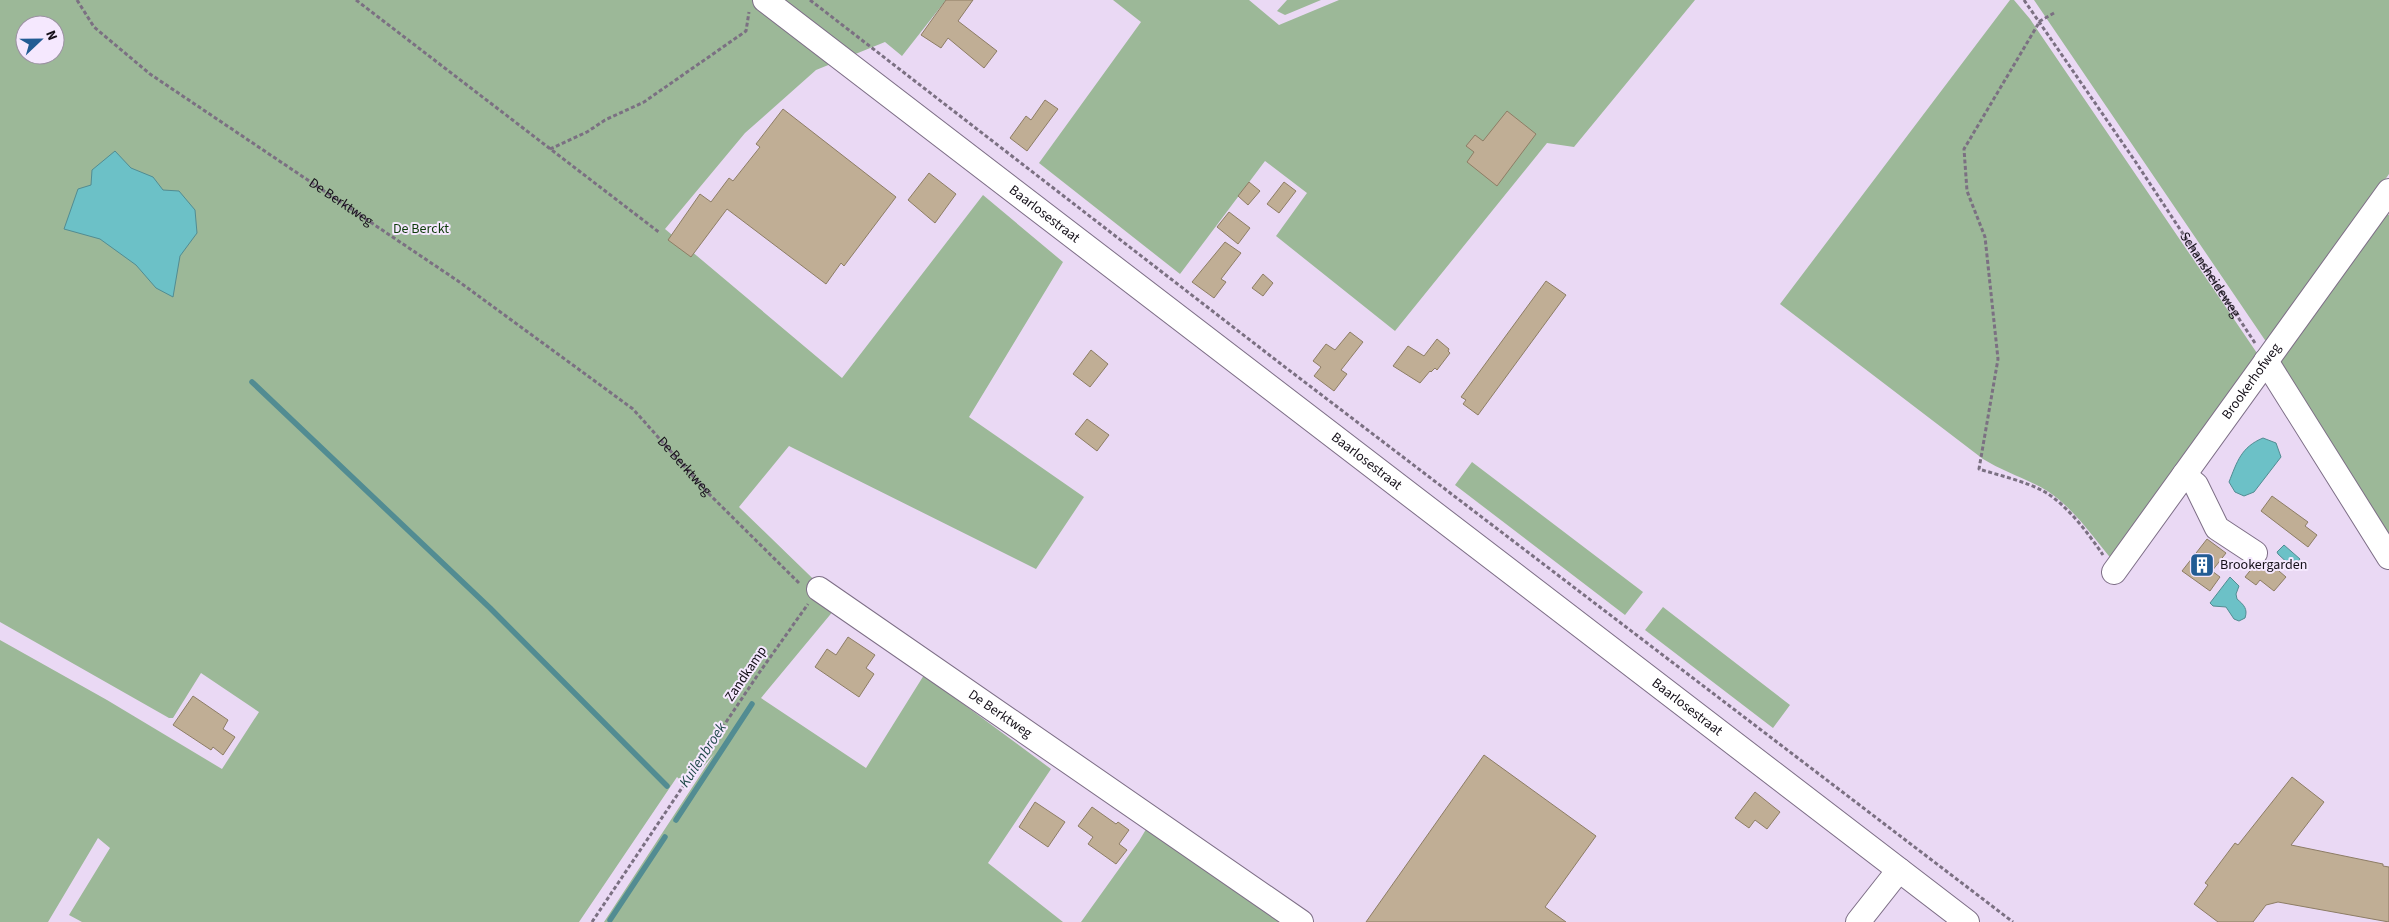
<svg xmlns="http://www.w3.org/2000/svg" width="2389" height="922" viewBox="0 0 2389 922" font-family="'Source Sans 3',sans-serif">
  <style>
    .green { fill: #9cb898; fill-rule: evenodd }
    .water { fill: #6cc1c7; stroke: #528c92 }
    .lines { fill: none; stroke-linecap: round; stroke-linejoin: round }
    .stream { stroke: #528c92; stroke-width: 5.5 }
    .building { fill: #c0ae95; stroke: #8d7d65 }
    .minor-casing { stroke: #7d6e86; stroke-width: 26 }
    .path { stroke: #7b7082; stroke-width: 3; stroke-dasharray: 4 2.5; stroke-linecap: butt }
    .minor { stroke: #fff; stroke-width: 24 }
    .labels { text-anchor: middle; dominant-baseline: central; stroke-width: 4; stroke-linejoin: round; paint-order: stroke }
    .street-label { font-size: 14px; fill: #140f18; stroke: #f5e8fe }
    .park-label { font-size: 14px; fill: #0e3b0a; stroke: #f5e8fe }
    .poi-label { font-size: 14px; fill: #140f18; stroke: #f5e8fe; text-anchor: start }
    .water-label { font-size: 15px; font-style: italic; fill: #244c4e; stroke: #f5e8fe }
  </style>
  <rect width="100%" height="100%" fill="#ead9f4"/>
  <path class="green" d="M0 0H946L902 56 885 42 816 70 745 133 665 229 842 378 983 195 1063 262 969 417 1084 497 1036 569 789 446 739 507 839 604 761 698 866 768 924 675 1051 769 988 863 1063 922H604L714 754 687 786 677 777 579 922H82L69 915 110 848 98 838 48 922H0V640L107 700 222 769 259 712 201 673 173 718H169L0 622ZM25 25H55V55H25Z
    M1113 0H1249L1279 25 1339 0H1695L1574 147 1547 143 1395 331 1276 236 1307 193 1265 161 1180 274 1039 163 1141 22Z
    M1287 0H1321L1285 15 1277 11Z
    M2010 0H2014L2030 19 2261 359 2113 561C2093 537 2075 510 2049 492 2028 479 2004 472 1983 459L1780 304Z
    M2034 0H2389V174L2269 346Z
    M2383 211 2389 215V543L2281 368V352Z
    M1472 462 1643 592 1625 615 1455 485Z
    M1663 607 1790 705 1773 728 1645 630Z
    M1148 826 1285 922H1081L1139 841Z"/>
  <path class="water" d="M115 151 131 168 153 177 163 190 179 191 195 210 197 233 180 256 173 297 156 288 136 265 100 239 64 229 78 189 91 185 92 170Z
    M2263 438 2276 443 2281 457 2254 492 2244 496 2235 492 2229 482C2237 462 2241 447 2263 438Z
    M2284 545 2300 559 2293 568 2278 554 2277 552Z
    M2230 577 2239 586 2236 594 2237 599C2244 605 2248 609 2245 618L2239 621 2234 619 2226 607 2213 606 2210 603Z"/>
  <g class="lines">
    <path class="stream" d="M252 382 490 608 667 786
      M676 820 752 704
      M610 920 665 837"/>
  </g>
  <path class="building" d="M946 0H973L958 21 997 51 984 68 948 38 941 48 921 35Z
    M1045 100 1058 109 1027 151 1010 138 1026 116 1031 120Z
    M783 109 896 197 844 266 841 263 826 284 727 209 691 257 668 240 700 194 711 202 729 178 733 181 760 147 756 144Z
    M1507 111 1536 134 1497 186 1467 162 1474 152 1466 146 1475 135 1483 141Z
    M929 173 956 194 935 223 908 200Z
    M1249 182 1260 191 1248 205 1238 196Z
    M1284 182 1296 191 1279 213 1267 204Z
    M1229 212 1250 228 1238 244 1217 227Z
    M1225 242 1241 253 1221 279 1226 282 1214 298 1192 282Z
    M1263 274 1273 283 1263 296 1252 288Z
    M1546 281 1566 295 1478 415 1463 404 1466 400 1461 397Z
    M1350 332 1363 342 1341 370 1347 374 1334 391 1314 376 1321 367 1313 361 1326 344 1335 350Z
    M1437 339 1449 349 1448 351 1450 353 1437 370 1435 368 1431 372 1430 371 1420 383 1393 366 1408 346 1424 356Z
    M1091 350 1108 364 1090 387 1073 374Z
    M1087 419 1109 435 1097 451 1075 434Z
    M2272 496 2308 522 2305 526 2317 535 2308 547 2261 511Z
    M2207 539 2226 553 2212 571 2220 577 2210 591 2182 571Z
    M2266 560 2286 577 2274 591 2260 580 2256 585 2245 577 2253 567 2261 565Z
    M848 637 875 655 866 668 874 674 859 697 815 667 827 649 836 655Z
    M193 696 228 720 223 729 235 737 223 755 213 747 211 750 173 725Z
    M1484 755 1596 836 1545 907 1566 922H1366Z
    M2292 777 2324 802 2291 845 2383 864V866L2389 867V922L2278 902 2266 905 2253 922H2218L2194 904 2208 885 2205 883 2235 843 2238 845Z
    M1755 792 1780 812 1767 829 1755 820 1749 828 1735 818Z
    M1035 802 1065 822 1048 847 1019 827Z
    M1092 807 1116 824 1118 822 1129 830 1119 844 1127 850 1116 864 1088 844 1093 837 1078 826Z"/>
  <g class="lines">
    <defs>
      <g id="minor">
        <path id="s3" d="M765 0 1967 922"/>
        <path d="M2266 361 2389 557"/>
        <path d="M2184 475 2196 485 2217 528 2255 553"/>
        <path id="s4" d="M2114 572 2389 191"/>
        <path id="s5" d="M819 589 1301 922"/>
        <path d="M1858 922 1899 870"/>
      </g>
    </defs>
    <use href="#minor" class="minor-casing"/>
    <g class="path">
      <path id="s1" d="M77 0 94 27 150 74 458 281 633 409 709 494 800 584"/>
      <path d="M356 0 660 233"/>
      <path d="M810 0 1281 364 2013 922"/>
      <path id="s2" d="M2024 0 2135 161 2255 343"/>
      <path d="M2054 13 2040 21 1964 149 1967 191 1985 237 1998 359 1979 469C2001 476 2025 481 2045 492 2068 506 2088 533 2103 555"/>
      <path d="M550 149 587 132 605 120 644 102 746 31 749 12"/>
      <path d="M592 922 759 673 808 604"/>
    </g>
    <use href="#minor" class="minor"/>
  </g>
  <defs>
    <symbol id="building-square" viewBox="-11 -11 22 22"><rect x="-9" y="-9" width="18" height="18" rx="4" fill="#225c94" stroke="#f5e8fe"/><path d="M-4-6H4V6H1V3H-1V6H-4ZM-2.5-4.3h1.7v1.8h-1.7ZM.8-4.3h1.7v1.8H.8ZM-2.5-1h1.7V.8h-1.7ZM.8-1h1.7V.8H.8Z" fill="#fff"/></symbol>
  </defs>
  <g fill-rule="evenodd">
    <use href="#building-square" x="2188" y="551" width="28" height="28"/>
  </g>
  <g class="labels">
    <g class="street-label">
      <text stroke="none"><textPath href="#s1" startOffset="335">De Berktweg</textPath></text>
      <text stroke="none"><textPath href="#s3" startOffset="352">Baarlosestraat</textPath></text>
      <text stroke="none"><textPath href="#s2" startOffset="332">Schansheideweg</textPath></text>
      <text stroke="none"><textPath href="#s4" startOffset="235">Brookerhofweg</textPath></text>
      <text stroke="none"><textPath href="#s3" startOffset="758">Baarlosestraat</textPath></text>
      <text stroke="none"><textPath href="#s1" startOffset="770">De Berktweg</textPath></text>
      <text transform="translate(746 674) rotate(-56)">Zandkamp</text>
      <text stroke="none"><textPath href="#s3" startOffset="1162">Baarlosestraat</textPath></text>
      <text stroke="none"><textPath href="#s5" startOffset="220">De Berktweg</textPath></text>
    </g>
    <g class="park-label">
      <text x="421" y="229">De Berckt</text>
    </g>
    <g class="poi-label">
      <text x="2220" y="565">Brookergarden</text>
    </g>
    <g class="water-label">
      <text transform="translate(703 755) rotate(-57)">Kuilenbroek</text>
    </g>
  </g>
  <g transform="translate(40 40) rotate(68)"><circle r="24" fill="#f5e8fe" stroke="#9b91a2"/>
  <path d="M0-4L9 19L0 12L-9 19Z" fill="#225c94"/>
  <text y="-8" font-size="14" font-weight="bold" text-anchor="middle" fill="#140f18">N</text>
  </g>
</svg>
